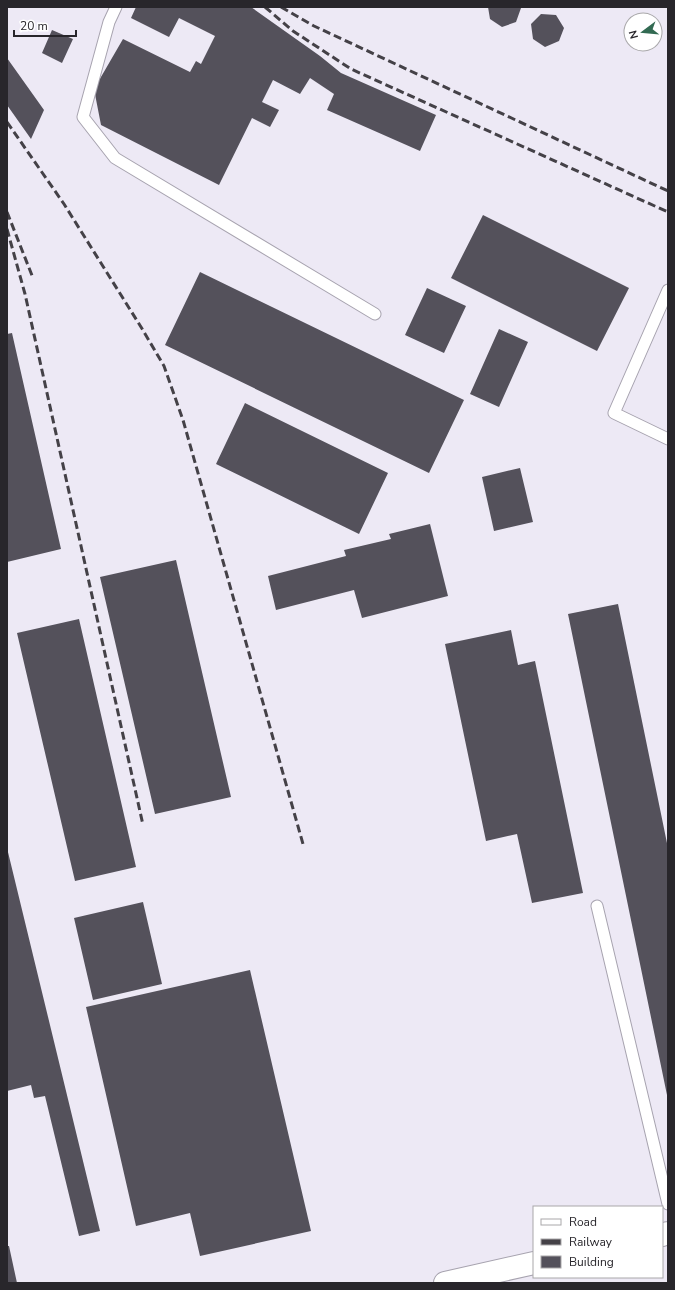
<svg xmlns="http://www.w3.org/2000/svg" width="675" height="1290" viewBox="0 0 675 1290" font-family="'Nunito Sans',sans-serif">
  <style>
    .building { fill: #54515b }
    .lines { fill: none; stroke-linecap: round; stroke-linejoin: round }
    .service-casing { stroke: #a7a3af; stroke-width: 13 }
    .minor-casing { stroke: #a7a3af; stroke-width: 24 }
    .service { stroke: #fff; stroke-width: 11 }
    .minor { stroke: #fff; stroke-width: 22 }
    .rail { stroke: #444147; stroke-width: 3; stroke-dasharray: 8 4; stroke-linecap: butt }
  </style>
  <rect width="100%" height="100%" fill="#ede9f5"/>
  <path class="building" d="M136 7H251L320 56 341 73 436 115 420 151 327 110 334 94 310 78 300 94 273 80 262 102 279 110 270 127 252 118 219 185 101 125 94 89 123 39 190 72 196 61 201 64 215 36 179 18 169 37 131 18Z
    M488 7H520L521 8 516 22 502 27 490 19Z
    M541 14 556 15 564 28 559 41 545 47 533 39 531 24Z
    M52 30 73 39 62 63 42 53Z
    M7 58 44 110 31 139 7 105Z
    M483 215 629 288 597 351 451 278Z
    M200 272 464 400 429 473 165 345Z
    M427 288 466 306 444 353 405 335Z
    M499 329 528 342 499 407 470 394Z
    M12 333 61 549 7 562V334Z
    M245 403 388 473 359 534 216 464Z
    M520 468 533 522 494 531 482 477Z
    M430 524 448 596 362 618 354 590 276 610 268 576 346 556 344 550 391 539 389 534Z
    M176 560 231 797 155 814 100 577Z
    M618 604 668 848 667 1095 568 614Z
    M79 619 136 867 75 881 17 633Z
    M511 630 518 665 535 661 583 893 532 903 517 834 486 841 445 644Z
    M7 848 100 1231 79 1236 45 1096 34 1098 31 1085 7 1091Z
    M143 902 162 984 93 1000 74 918Z
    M250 970 311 1231 200 1256 190 1213 136 1226 86 1007Z
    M7 1246H9L17 1283H7Z"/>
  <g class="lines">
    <defs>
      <path id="service" d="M116 7 109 22 83 117 115 158 375 314
        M668 290 614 413 668 439
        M597 906 668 1204"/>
      <path id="minor" d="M662 1235 668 1233
        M445 1283 534 1263"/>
    </defs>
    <use href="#service" class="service-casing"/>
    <use href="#minor" class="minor-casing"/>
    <use href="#service" class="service"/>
    <use href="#minor" class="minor"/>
    <path class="rail" d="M265 7 293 31 351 69 668 212
      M281 7 314 26 668 191
      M7 122 64 204 141 327 164 366 183 420 303 844
      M7 212 33 278
      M7 229 25 294 143 825"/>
  </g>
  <rect width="675" height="1290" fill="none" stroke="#28262b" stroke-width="16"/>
  <rect x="533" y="1206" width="130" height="72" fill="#ffffff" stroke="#a9a8aa"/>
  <rect x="541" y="1219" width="20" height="6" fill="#ffffff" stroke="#a9a8aa"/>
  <text x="569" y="1226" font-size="12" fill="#28262b">Road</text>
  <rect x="541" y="1239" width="20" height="6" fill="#444147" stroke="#a9a8aa"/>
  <text x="569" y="1246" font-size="12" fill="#28262b">Railway</text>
  <rect x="541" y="1256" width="20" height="12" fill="#54515b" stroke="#a9a8aa"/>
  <text x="569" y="1266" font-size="12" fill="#28262b">Building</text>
  <g transform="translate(643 32) rotate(254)"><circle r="19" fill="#ffffff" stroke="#a9a8aa"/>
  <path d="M0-3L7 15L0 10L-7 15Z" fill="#326a52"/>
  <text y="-6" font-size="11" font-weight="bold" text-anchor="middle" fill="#28262b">N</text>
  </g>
  <path d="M14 30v6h62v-6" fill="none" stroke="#28262b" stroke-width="2"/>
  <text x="20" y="30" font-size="12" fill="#28262b" stroke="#ffffff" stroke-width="3" paint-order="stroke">20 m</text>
</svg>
